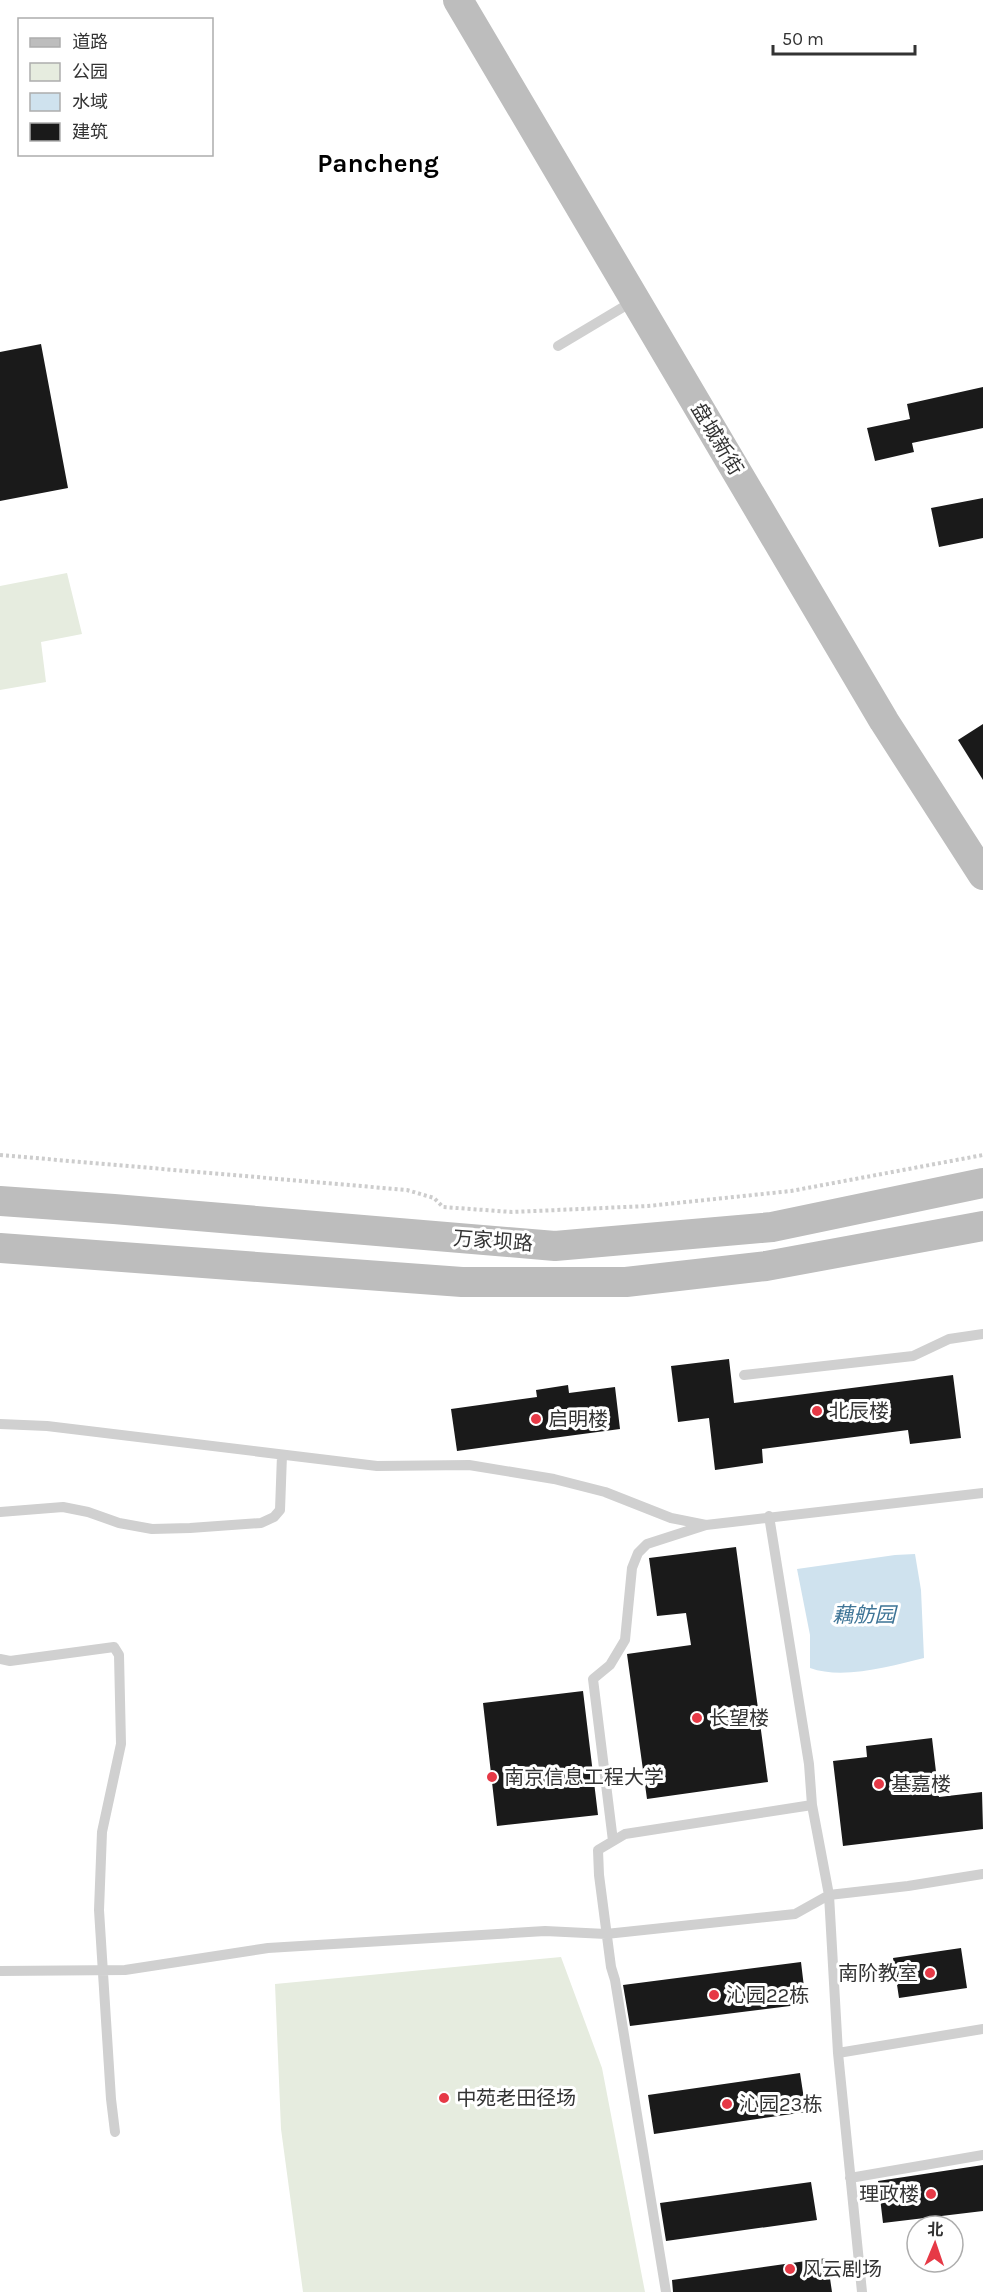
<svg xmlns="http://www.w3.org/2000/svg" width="983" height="2292" viewBox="0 0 983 2292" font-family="Karla,'Noto Sans SC',sans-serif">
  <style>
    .green { fill: #e6ecdf }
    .water { fill: #cfe2ee }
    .building { fill: #1a1a1a }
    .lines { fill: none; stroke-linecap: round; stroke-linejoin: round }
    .path { stroke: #cdcdcd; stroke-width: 4; stroke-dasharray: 3 3; stroke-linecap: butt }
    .lane { stroke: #d0d0d0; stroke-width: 10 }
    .secondary { stroke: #bdbdbd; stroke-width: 30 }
    .poi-dot { fill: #e63946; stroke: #fff; stroke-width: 2 }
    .labels { text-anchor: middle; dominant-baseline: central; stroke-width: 6; stroke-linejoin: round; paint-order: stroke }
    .street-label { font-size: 20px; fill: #333; stroke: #fff }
    .poi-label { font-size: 20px; fill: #333; stroke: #fff; text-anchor: start }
    .water-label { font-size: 21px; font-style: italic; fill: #3f7597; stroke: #fff }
    .district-label { font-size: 26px; font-weight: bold; fill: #000; stroke: #fff }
  </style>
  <rect width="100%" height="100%" fill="#fff"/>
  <path class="green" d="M67 573 82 634 41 642 46 682 0 690V586Z
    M561 1957 602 2068 645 2292H303L281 2129 275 1984Z"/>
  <path class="water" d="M915 1554 921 1590 924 1658C891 1666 843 1680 810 1668V1635L797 1569 895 1555Z"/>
  <path class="building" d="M41 344 68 488 0 501V352Z
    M983 387V428L912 443 914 452 875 461 867 428 910 419 907 404Z
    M983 498V538L939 547 931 508Z
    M983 724V780L958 740Z
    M729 1359 734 1403 953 1375 961 1438 910 1444 908 1430 762 1449 763 1463 715 1470 709 1418 678 1422 671 1366Z
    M568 1385 569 1393 615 1387 620 1429 457 1451 451 1409 537 1397 536 1390Z
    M736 1547 768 1782 647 1799 627 1654 691 1645 686 1613 657 1616 649 1558Z
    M583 1691 598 1815 497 1826 483 1703Z
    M932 1738 939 1797 982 1792 983 1829 843 1846 833 1761 867 1757 866 1746Z
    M961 1948 967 1988 899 1998 893 1958Z
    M801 1962 806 2004 630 2026 623 1985Z
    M800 2073 806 2112 654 2134 648 2095Z
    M983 2165V2211L883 2223 878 2181Z
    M811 2182 817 2220 666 2241 660 2203Z
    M827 2258 832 2292H673L672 2280Z"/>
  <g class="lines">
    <path class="path" d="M0 1155 407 1190 434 1198 443 1207 512 1212 648 1206 791 1191 983 1155"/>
    <path class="lane" d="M558 346 635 300
      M744 1375 913 1356 949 1339 983 1334
      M0 1424 47 1426 377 1466 469 1465 554 1479 605 1492 671 1518 706 1525
      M0 1512 63 1507 88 1512 119 1523 152 1529 190 1528 261 1523 274 1517 280 1510 282 1455
      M769 1516 809 1764 812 1805 829 1895 838 2053
      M0 1659 10 1661 114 1647 119 1655 121 1744 102 1832 99 1910 111 2099 115 2132
      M613 1841 593 1679 610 1665 625 1640 632 1568 638 1553 647 1544 706 1525 983 1493
      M0 1971 125 1970 268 1948 545 1931 606 1934 795 1914 829 1895 908 1886 983 1874
      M850 2178 983 2155
      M666 2292 615 1980 611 1967 599 1875 598 1850 625 1834 812 1805
      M862 2292 838 2053 983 2029"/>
    <path class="secondary" d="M458 0 884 721 983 875
      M0 1201 114 1209 555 1246 772 1227 983 1183
      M0 1248 462 1282H626L766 1266 983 1226"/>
  </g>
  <g class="poi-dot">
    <circle cx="817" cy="1411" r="6"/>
    <circle cx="536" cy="1419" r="6"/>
    <circle cx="697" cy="1718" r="6"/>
    <circle cx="492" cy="1777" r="6"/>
    <circle cx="879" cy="1784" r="6"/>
    <circle cx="930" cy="1973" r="6"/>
    <circle cx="714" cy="1995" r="6"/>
    <circle cx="444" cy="2098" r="6"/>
    <circle cx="727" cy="2104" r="6"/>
    <circle cx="931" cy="2194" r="6"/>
    <circle cx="790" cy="2269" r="6"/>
  </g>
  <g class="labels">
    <g class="street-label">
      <text transform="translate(717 439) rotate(59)">盘城新街</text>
      <text transform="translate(493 1241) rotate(4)">万家坝路</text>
    </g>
    <g class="poi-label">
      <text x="829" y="1411">北辰楼</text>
      <text x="548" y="1419">启明楼</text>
      <text x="709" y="1718">长望楼</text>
      <text x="504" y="1777">南京信息工程大学</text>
      <text x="891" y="1784">基嘉楼</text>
      <text x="918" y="1973" text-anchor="end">南阶教室</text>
      <text x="726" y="1995">沁园22栋</text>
      <text x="456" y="2098">中苑老田径场</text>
      <text x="739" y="2104">沁园23栋</text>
      <text x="919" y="2194" text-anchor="end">理政楼</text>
      <text x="802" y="2269">风云剧场</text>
    </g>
    <g class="water-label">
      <text x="864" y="1615">藕舫园</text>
    </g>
    <g class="district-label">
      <text x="378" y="163">Pancheng</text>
    </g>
  </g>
  <rect x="18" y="18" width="195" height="138" fill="#ffffff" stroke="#adadad" stroke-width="1.5"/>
  <rect x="30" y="38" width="30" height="9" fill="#bdbdbd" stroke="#adadad" stroke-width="1.5"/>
  <text x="72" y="48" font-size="18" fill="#333333">道路</text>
  <rect x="30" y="63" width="30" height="18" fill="#e6ecdf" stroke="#adadad" stroke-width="1.5"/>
  <text x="72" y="78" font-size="18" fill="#333333">公园</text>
  <rect x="30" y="93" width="30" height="18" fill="#cfe2ee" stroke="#adadad" stroke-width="1.5"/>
  <text x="72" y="108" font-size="18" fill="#333333">水域</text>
  <rect x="30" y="123" width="30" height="18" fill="#1a1a1a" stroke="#adadad" stroke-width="1.5"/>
  <text x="72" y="138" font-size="18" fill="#333333">建筑</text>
  <g transform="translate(935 2244) rotate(2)"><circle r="28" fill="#ffffff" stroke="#adadad" stroke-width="1.5"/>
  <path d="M0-4.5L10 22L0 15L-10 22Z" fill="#e63946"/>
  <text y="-9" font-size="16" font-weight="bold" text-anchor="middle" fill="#333333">北</text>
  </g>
  <path d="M773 45v9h142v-9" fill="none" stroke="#333333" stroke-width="3"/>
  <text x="782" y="45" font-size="18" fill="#333333" stroke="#ffffff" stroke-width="4.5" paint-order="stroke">50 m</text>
</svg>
